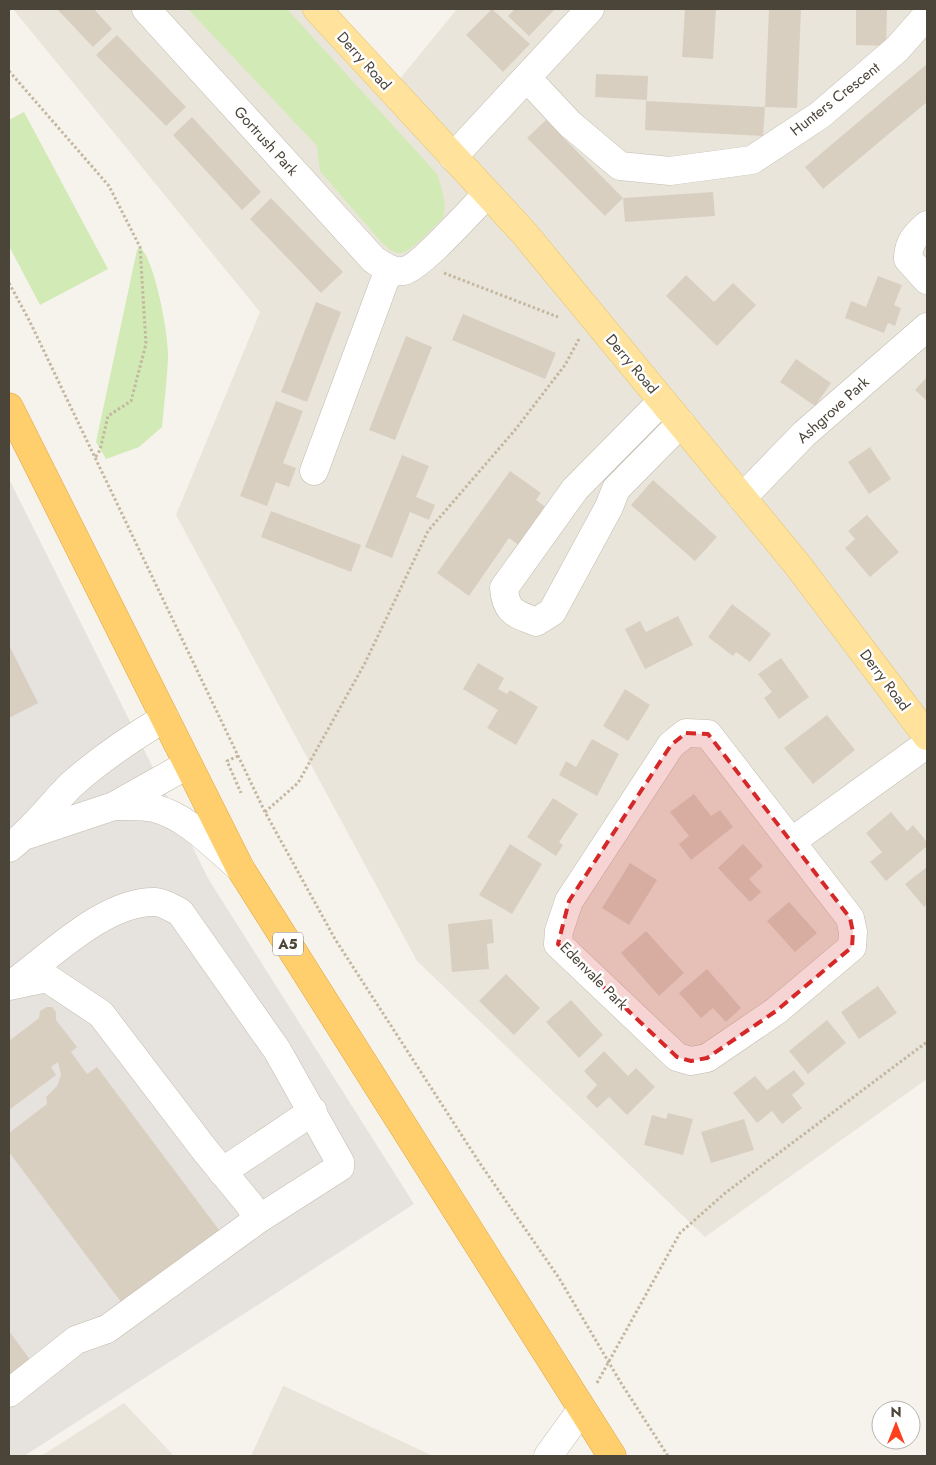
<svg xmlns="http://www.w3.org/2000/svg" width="936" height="1465" viewBox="0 0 936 1465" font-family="Jost,sans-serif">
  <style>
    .residential { fill: #eae5da }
    .industrial { fill: #e6e2dd }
    .green { fill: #d2eab5 }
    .building { fill: #d8cfc1 }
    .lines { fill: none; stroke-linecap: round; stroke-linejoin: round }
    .minor-casing { stroke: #c2bbae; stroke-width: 29 }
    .major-casing { stroke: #e6c16a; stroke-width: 29 }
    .highway-casing { stroke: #e0a43c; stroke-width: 29 }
    .path { stroke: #c4b79f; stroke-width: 3; stroke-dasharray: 2.5 2.5; stroke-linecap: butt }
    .minor { stroke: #fff; stroke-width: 28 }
    .major { stroke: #ffe39c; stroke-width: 28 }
    .highway { stroke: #ffcf6e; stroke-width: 28 }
    .marked { fill: #d62828; fill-opacity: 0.2; stroke: #d62828; stroke-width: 4; stroke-dasharray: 10 6; stroke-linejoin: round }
    .labels { text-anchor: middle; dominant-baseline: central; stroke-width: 5; stroke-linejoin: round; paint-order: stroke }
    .shield { fill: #fff; stroke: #817c74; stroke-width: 1 }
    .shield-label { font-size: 14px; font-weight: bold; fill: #4b4439 }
    .street-label { font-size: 15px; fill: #4b4439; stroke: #fff }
  </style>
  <rect width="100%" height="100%" fill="#f6f3ec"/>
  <path class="residential" d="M13 9H326L394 86 457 9H927V1079L705 1237 417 961 176 515 260 312Z
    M283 1386H284L433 1456H251Z
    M124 1403 174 1456H41Z"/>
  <path class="industrial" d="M9 479 209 880 414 1204 24 1456H9Z"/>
  <path class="green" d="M188 9H287L437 174C441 187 449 206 442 219 433 227 410 254 399 253 392 252 387 247 382 243L320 171 317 146Z
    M24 112 108 269 40 305 9 246V120Z
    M140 247C155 260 169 336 168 358 167 381 164 404 162 427L139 447 106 459 96 442 137 250Z"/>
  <path class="building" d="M57 9H94L112 29 93 47Z
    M492 9 530 44 503 72 466 35Z
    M515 9H555L529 36 508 16Z
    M685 9H716L713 59 682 57Z
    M769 9H801L797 108 765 107 763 136 645 130 646 101 765 107Z
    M856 9H887L886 46 856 45Z
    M117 35 186 107 166 126 96 55Z
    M927 64V102L823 189 805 167Z
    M596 74 648 76 647 100 595 97Z
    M192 117 261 192 242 210 173 135Z
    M546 120 623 198 713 192 715 216 625 222 623 198 605 216 527 138Z
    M271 198 343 272 321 293 250 219Z
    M686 275 714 302 733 283 756 305 717 346 666 296Z
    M878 276 902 285 894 305 901 308 895 326 888 323 884 333 845 318 851 301 866 307Z
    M316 302 341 312 307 402 281 392Z
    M463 314 556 353 545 379 452 340Z
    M406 336 432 347 395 440 369 430Z
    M796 359 831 383 815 406 780 382Z
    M927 377V401L915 390Z
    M276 401 303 411 283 463 296 468 289 487 276 482 267 506 240 496Z
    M870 447 891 479 869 494 848 462Z
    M402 455 429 466 416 497 435 505 429 520 410 512 392 558 365 547Z
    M510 471 541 493 536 500 547 508 520 546 509 538 469 596 437 573Z
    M653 480 717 537 695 561 631 505Z
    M271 511 361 545 351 572 261 537Z
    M867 515 899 552 870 577 845 548 855 539 848 531Z
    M732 604 771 634 750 662 736 652 733 656 708 637Z
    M678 616 693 645 645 669 625 629 640 621 646 632Z
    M9 645 38 703 9 718Z
    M781 658 809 697 779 719 764 698 772 692 758 674Z
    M478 663 504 678 498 689 507 694 510 690 538 707 516 745 487 728 498 710 463 689Z
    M625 689 650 705 628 741 603 726Z
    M827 715 855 750 813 784 784 748Z
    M592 739 619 754 597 796 559 775 566 761 576 767Z
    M694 794 711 816 720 810 733 827 691 860 679 844 689 836 670 812Z
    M553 798 578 814 559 842 563 845 556 856 527 837Z
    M891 812 907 831 913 825 927 842V846L886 881 870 862 882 852 866 833Z
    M510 844 542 864 512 914 479 895Z
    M743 844 763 866 749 879 761 892 750 902 718 868Z
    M630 863 657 880 629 925 602 908Z
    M927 867V904L924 907 905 884Z
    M789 902 817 933 795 952 767 921Z
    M492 919 494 943 487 944 489 969 452 972 448 924Z
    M646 931 684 973 659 996 621 953Z
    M707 969 741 1008 726 1022 713 1008 701 1018 679 993Z
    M506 974 540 1008 514 1035 479 1001Z
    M878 986 897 1013 859 1039 841 1012Z
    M571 1000 603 1035 579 1058 546 1022Z
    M47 1007H52L56 1012V1020L77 1047 71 1052 87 1074 97 1067 222 1234 124 1306 9 1152V1133L47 1104 46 1097 57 1086 61 1075 58 1062 51 1067 56 1075 9 1110V1041L39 1018 40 1011Z
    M827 1020 846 1043 808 1074 789 1051Z
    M604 1051 628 1076 636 1068 655 1087 627 1115 609 1097 597 1108 586 1097 597 1085 584 1071Z
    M794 1070 805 1084 792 1095 802 1108 782 1124 772 1111 757 1123 733 1093 755 1076 767 1090Z
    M668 1113 693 1119 683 1155 644 1145 652 1115 666 1119Z
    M744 1119 754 1150 711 1163 701 1132Z
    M9 1331 37 1369 9 1389Z"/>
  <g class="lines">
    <defs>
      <path id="minor" d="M146 9 374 260C382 265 393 273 403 271 419 269 473 208 487 194
        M527 78 570 124 620 166 670 171 752 160 820 115 897 49 927 15
        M453 157 590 9
        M927 225C916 235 908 242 908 259L927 280
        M662 401 575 489 504 588C506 613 515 613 536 622L552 612 609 507 616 489 681 423
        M314 471 389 269
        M742 498 804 434 927 327
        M686 733 708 734 850 918 853 932 852 947 776 1011 707 1058 691 1061 677 1057 558 944 559 931 569 901 671 745Z
        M114 806C127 806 142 805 154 808 188 817 214 846 240 868
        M27 835 114 806 187 765
        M791 842 927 744
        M9 848C33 830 50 806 71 785 100 759 131 738 165 718
        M16 981C54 953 106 901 155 902 163 902 173 909 180 912L277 1050 340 1162V1167L257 1220
        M9 986 47 978 101 1014 204 1149 250 1205 257 1220 107 1329 76 1340 9 1393
        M222 1172 313 1111
        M548 1456 582 1409"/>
      <path id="major" d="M317 9 524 233 796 563 927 736"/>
      <path id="highway" d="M9 407 240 868 612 1456"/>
    </defs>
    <use href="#minor" class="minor-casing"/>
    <use href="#major" class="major-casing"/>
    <use href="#highway" class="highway-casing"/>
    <path class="path" d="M9 71 109 186 140 247 146 344 131 401 108 416 100 450 95 458
      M444 273 558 317
      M9 283 29 320 265 812 335 939 479 1162 559 1278 621 1383 668 1456
      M238 756 227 761 241 793
      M265 812 298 783 365 663 428 531 515 430 565 365 579 339
      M597 1383 680 1233 724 1194 927 1042"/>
    <use href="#minor" class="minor"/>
    <use href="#major" class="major"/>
    <use href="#highway" class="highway"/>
  </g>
  <path class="marked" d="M686 733 708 734 850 918 853 932 852 947 776 1011 707 1058 691 1061 677 1057 558 944 569 901 671 745Z"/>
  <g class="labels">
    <rect class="shield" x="273" y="932.5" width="30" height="23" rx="4"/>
    <g class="shield-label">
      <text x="288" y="944">A5</text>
    </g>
    <g class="street-label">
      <text transform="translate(364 61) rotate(48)">Derry Road</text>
      <text transform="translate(835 99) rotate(-38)">Hunters Crescent</text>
      <text transform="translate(266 141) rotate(48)">Gortrush Park</text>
      <text transform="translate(632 364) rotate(50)">Derry Road</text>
      <text transform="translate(833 410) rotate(-42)">Ashgrove Park</text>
      <text transform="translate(885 680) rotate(53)">Derry Road</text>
      <text transform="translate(594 976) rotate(45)">Edenvale Park</text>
    </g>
  </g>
  <rect width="936" height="1465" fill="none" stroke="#4b4439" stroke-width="20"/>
  <g transform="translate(896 1425)"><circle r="24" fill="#ffffff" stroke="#b7b4b0"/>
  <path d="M0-4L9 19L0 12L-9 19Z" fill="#fc3f1d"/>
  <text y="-8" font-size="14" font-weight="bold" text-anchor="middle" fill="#4b4439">N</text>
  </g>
</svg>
